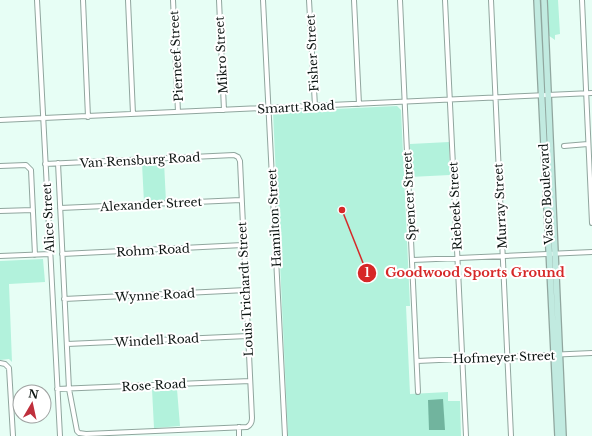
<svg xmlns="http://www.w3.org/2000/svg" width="592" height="436" viewBox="0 0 592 436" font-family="'Libre Baskerville',serif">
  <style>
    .green { fill: #b2f2dc }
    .water { fill: #71b49e }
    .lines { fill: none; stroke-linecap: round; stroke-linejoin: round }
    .minor-casing { stroke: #90a69e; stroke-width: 6 }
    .secondary-casing { stroke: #90a69e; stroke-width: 8 }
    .minor { stroke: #fff; stroke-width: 4 }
    .secondary { stroke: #c1eae0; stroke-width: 5.5 }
    .labels { text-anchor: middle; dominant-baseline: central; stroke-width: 4; stroke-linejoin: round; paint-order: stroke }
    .street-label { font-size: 12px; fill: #0d1512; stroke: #fff }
    .leader { fill: none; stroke: #d62828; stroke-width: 1.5 }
    .callout-dot { fill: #d62828; stroke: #fff; stroke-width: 1.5 }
    .mark-label { font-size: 12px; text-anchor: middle; font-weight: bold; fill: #fff }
    .callout-label { font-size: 13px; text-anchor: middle; font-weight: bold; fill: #d62828; stroke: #fff; stroke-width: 4; stroke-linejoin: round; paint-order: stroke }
  </style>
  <rect width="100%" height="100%" fill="#e7fef5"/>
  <path class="green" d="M547 0H558L560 34 555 35V40L548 35Z
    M397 106 401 110 410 306H406L410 394 448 392V401H460L461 436H288L273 112Z
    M449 142 450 175 410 177V144Z
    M164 162 166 202 144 203 142 163Z
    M43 259 45 282 9 284 12 362 9 359 0 360V261Z
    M152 389H177L180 426 154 428Z"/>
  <path class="water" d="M443 399 445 430H429L428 400Z"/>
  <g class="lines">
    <defs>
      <path id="minor" d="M37 0 60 436
        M83 0 88 117
        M128 0 133 114
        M173 0 178 112
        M219 0 224 110
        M263 0 285 436
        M309 0 315 106
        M354 0 359 104
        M400 0 418 392
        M445 0 466 436
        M491 0 511 436
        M582 0 592 223
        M0 120 592 93
        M564 146 588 144
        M45 164 234 155 238 157 240 161 252 418C252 422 251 425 247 427L86 434 79 433 77 431 69 389 58 163
        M0 166 26 165 31 170 35 255
        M60 208 241 200
        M0 211 33 210
        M62 254 243 245
        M0 256 50 254
        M413 260 592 252
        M64 299 246 290
        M67 344 248 336
        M417 361 592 353
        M0 363 5 364 9 368 13 436
        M57 389 250 381
        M239 427V436"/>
      <path id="secondary" d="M537 0 558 436
        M544 0 563 436"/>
    </defs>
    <use href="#minor" class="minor-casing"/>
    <use href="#secondary" class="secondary-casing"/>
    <use href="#minor" class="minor"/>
    <use href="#secondary" class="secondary"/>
  </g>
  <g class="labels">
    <g class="street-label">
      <text transform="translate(312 53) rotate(-93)">Fisher Street</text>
      <text transform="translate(221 55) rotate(-93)">Mikro Street</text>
      <text transform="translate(176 56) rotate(-93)">Pierneef Street</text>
      <text transform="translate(296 107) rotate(-3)">Smartt Road</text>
      <text transform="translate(140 160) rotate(-3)">Van Rensburg Road</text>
      <text transform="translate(546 194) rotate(-93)">Vasco Boulevard</text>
      <text transform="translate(409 196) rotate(-93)">Spencer Street</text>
      <text transform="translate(151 204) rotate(-3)">Alexander Street</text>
      <text transform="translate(455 206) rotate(-93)">Riebeek Street</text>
      <text transform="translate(500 206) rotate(-93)">Murray Street</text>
      <text transform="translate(48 218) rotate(-93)">Alice Street</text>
      <text transform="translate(274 218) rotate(-93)">Hamilton Street</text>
      <text transform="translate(153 250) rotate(-3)">Rohm Road</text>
      <text transform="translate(245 289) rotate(-93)">Louis Trichardt Street</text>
      <text transform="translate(155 295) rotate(-3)">Wynne Road</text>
      <text transform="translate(157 340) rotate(-3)">Windell Road</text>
      <text transform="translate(504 357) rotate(-2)">Hofmeyer Street</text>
      <text transform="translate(154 385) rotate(-3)">Rose Road</text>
    </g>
  </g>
  <path class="leader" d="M342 210L367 273"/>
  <g class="callout-dot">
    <circle cx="342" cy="210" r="4"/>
    <circle cx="367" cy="273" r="10"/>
  </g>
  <g class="mark-label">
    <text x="367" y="277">1</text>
  </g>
  <g class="callout-label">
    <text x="475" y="277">Goodwood Sports Ground</text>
  </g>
  <g transform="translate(32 404) rotate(9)"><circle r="19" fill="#ffffff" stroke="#9ea1a0"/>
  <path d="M0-3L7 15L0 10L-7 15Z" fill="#bf2f3c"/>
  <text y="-6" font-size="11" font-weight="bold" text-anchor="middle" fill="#0d1512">N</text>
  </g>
</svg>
